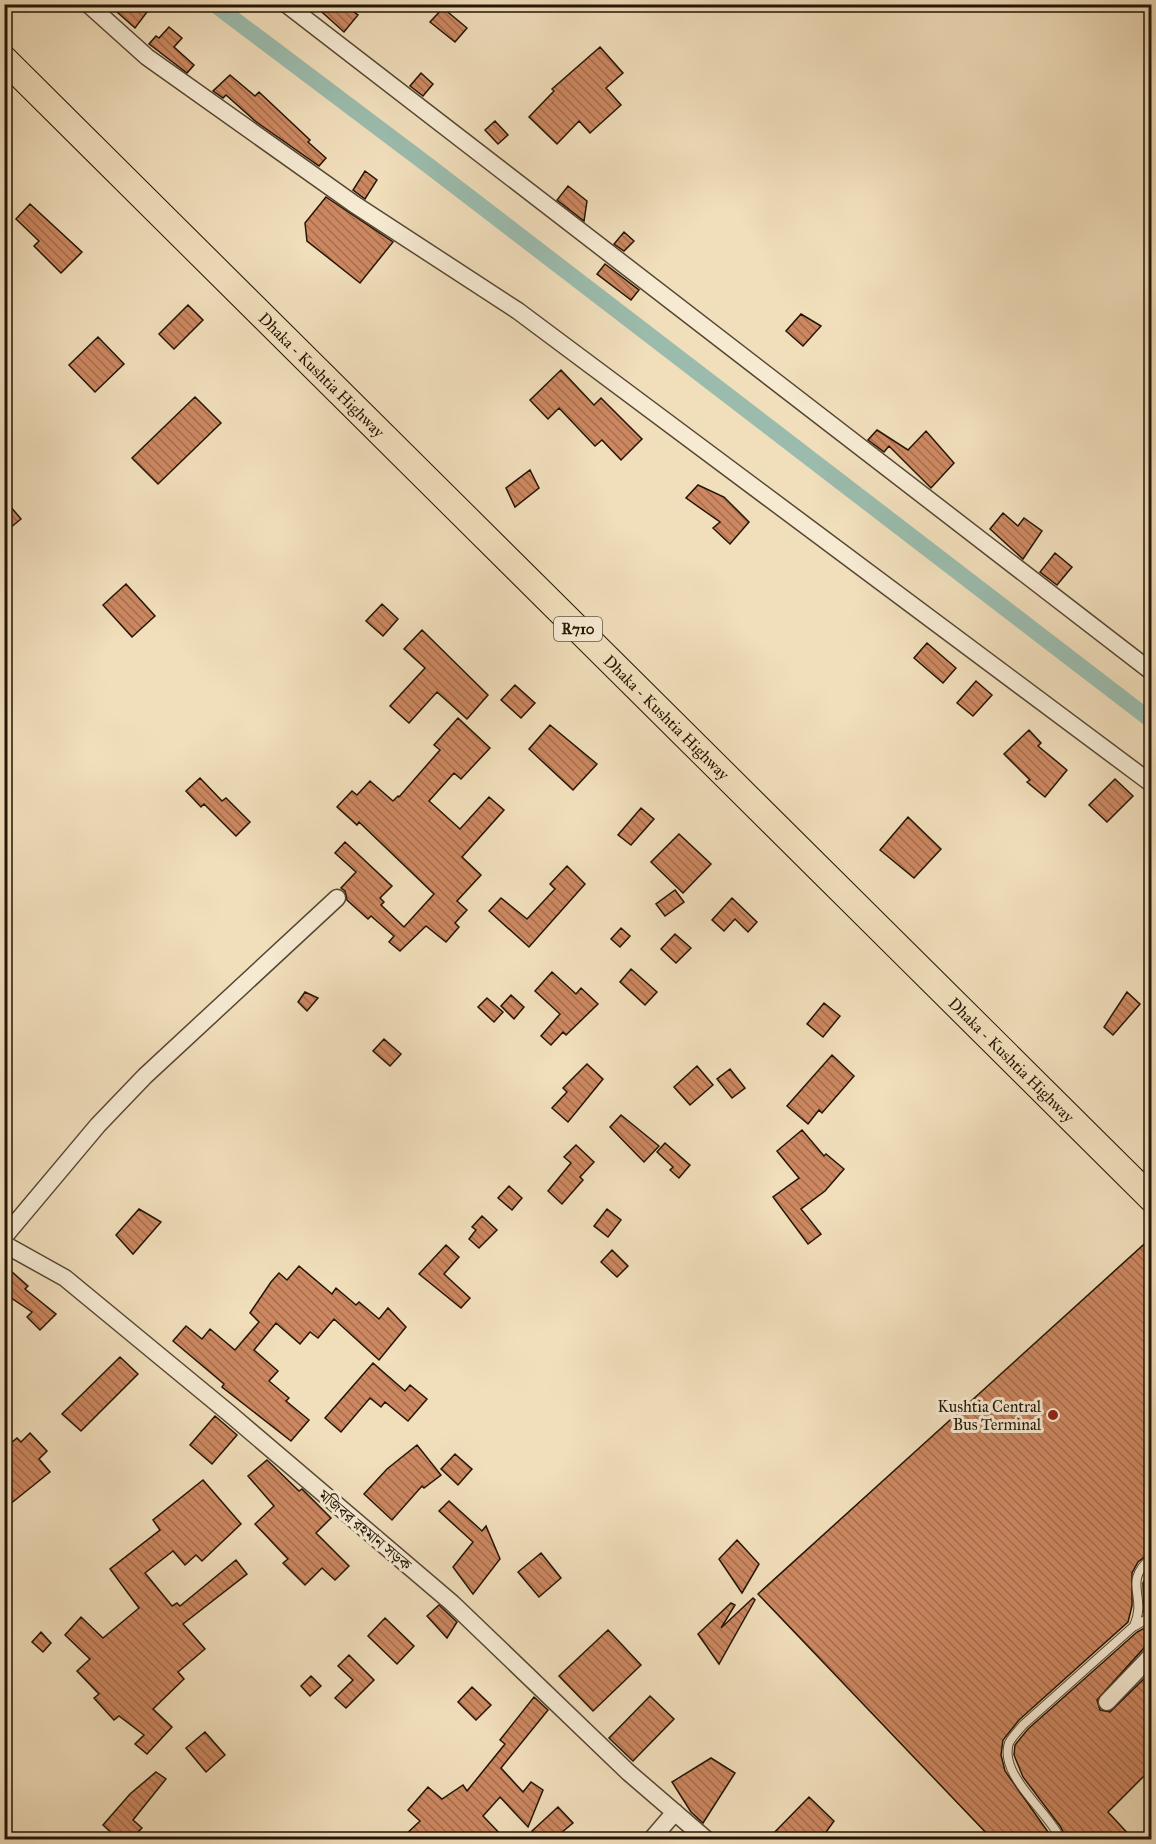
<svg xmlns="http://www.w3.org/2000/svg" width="1156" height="1844" viewBox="0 0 1156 1844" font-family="'IM FELL Great Primer','Noto Serif Bengali',serif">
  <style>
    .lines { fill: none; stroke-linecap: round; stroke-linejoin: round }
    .canal { stroke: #9bbcad; stroke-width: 16 }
    .building { fill: url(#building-back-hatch); stroke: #231505; stroke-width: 1.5 }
    .lane-casing { stroke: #564732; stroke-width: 10 }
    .street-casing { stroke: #564732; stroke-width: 19 }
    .primary-casing { stroke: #231505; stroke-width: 28 }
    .lane { stroke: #f6ead3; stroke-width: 8 }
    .street { stroke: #f6ead3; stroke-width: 16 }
    .primary { stroke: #f1debb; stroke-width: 26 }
    .poi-dot { fill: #8f2418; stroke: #f6ead3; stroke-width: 2 }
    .labels { text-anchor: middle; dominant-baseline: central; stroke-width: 6; stroke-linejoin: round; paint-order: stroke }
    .shield { fill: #f6ead3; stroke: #625543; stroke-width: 1.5 }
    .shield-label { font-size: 15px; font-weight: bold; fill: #231505 }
    .street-label { font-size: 16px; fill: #231505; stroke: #f6ead3 }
    .poi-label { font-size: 16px; fill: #231505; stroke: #f6ead3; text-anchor: end }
  </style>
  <defs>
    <pattern id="building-back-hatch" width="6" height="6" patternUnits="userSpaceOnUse" patternTransform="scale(1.5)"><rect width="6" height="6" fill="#cd8861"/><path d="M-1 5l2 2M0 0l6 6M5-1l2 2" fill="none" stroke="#a66e4e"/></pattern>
  </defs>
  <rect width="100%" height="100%" fill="#f1debb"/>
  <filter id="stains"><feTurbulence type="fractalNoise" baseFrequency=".00333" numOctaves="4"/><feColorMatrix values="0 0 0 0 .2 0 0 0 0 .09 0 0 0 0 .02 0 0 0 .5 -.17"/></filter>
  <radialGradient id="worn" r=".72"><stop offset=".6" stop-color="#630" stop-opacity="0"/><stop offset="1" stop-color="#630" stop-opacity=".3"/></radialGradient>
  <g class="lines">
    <path class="canal" d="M214 4 429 166 1152 721"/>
  </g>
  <path class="building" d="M108 4H153L135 28Z
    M313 4H343L358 15 344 32Z
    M443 8 467 28 455 42 430 22Z
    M169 27 182 38 174 47 194 65 187 73 149 44 156 36 159 38Z
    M600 47 623 73 606 88 621 105 590 133 579 121 557 144 529 117 554 91 552 89Z
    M421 73 433 84 423 96 410 86Z
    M230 75 255 96 259 92 310 140 308 142 326 158 319 166 255 121 226 95 223 98 213 91Z
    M495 121 508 135 498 144 485 130Z
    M365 171 377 180 365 199 353 190Z
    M568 186 587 201 584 221 557 200Z
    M326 197 393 242 360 283 307 241 305 223Z
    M30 204 82 252 61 273 34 246 39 241 16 219Z
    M624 232 634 241 624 251 614 244Z
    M605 264 639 290 631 300 597 274Z
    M188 305 203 320 174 349 159 334Z
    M801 314 821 326 803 346 786 331Z
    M98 337 124 364 95 392 69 365Z
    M561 370 594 405 601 398 642 439 621 460 602 440 595 446 559 408 548 419 530 400Z
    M195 397 221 423 158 484 132 458Z
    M877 430 908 450 926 431 954 463 931 488 889 446 884 452 868 440Z
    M530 470 539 488 515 507 506 488Z
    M698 485 724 497 749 522 730 544 713 528 720 522 686 498Z
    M4 499 21 519 4 533Z
    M1003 513 1018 526 1024 518 1042 531 1023 559 990 529Z
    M1055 553 1072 567 1057 585 1040 572Z
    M126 584 155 616 132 637 103 605Z
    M382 604 398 619 383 636 366 621Z
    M422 630 488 695 467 719 437 692 409 723 390 706 425 668 404 649Z
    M927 643 956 668 943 683 914 658Z
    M976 681 992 695 973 716 957 703Z
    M515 685 535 703 521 718 501 700Z
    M458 718 490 748 461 779 454 773 429 801 460 829 489 797 504 810 462 857 481 875 457 901 467 910 455 923 459 927 446 942 426 926 400 951 389 942 394 936 371 916 368 919 347 900 345 891 341 888 356 872 335 853 345 842 392 886 380 898 384 902 381 905 404 927 434 894 359 822 357 825 337 807 352 791 357 795 370 781 393 801 398 796 399 797 440 750 434 745Z
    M550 725 597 764 573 790 529 749Z
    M1029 730 1041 743 1038 746 1067 770 1045 797 1027 782 1030 780 1004 754Z
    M200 778 222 801 226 798 250 822 236 836 204 804 201 807 186 791Z
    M1115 779 1133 796 1107 822 1089 805Z
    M641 808 654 819 631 845 618 835Z
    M908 817 941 849 914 878 880 850Z
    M679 834 711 864 683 893 651 862Z
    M567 866 585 884 529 947 489 911 501 898 527 919 555 889 550 884Z
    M675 890 684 902 665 916 656 904Z
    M732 898 757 922 748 932 735 919 724 931 712 920Z
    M621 928 630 936 620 947 611 939Z
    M675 934 691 948 676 963 661 949Z
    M631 969 657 992 645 1005 620 982Z
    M552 972 576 994 581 988 598 1004 566 1035 563 1032 551 1045 541 1036 560 1014 535 991Z
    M305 992 318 998 307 1011 298 1002Z
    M1127 992 1140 1004 1113 1035 1104 1027Z
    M511 995 524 1007 514 1019 501 1006Z
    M487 998 503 1012 494 1022 478 1007Z
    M824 1003 840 1016 823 1037 807 1024Z
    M384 1039 401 1054 390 1066 373 1051Z
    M832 1055 854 1076 822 1113 819 1110 808 1124 787 1106Z
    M587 1064 603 1079 568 1122 552 1108 567 1092 563 1088Z
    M697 1066 713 1085 690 1105 674 1087Z
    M730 1069 745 1088 732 1098 717 1079Z
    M621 1115 659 1146 644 1162 610 1127Z
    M802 1130 824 1156 826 1154 844 1169 825 1191 801 1209 821 1234 808 1244 773 1197 799 1178 777 1151Z
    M665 1143 690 1165 679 1178 670 1170 673 1167 657 1152Z
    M576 1145 594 1162 580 1177 583 1180 562 1204 548 1191 571 1163 564 1157Z
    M509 1186 522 1198 512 1210 498 1198Z
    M139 1209 161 1222 133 1254 116 1235Z
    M607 1209 621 1220 608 1237 594 1226Z
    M482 1216 497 1230 479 1248 469 1239 476 1230 472 1227Z
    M1152 1237V1551L1138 1562 1132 1573V1606L1128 1622 1019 1720 1003 1740 1001 1755 1005 1771 1053 1839H992L758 1594Z
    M446 1245 459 1257 444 1274 470 1298 461 1308 419 1274Z
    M612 1250 628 1266 617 1277 601 1262Z
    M299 1266 332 1294 336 1288 356 1305 359 1302 379 1319 388 1308 406 1327 379 1360 334 1319 318 1338 310 1332 300 1344 276 1323 254 1350 278 1371 269 1381 289 1398 286 1401 309 1420 291 1441 222 1387 224 1384 173 1341 186 1326 202 1339 210 1329 235 1350 259 1322 250 1313 271 1282 279 1273 287 1280Z
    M11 1271 28 1286 25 1289 56 1314 40 1330 27 1317 32 1312 4 1293V1279Z
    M120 1357 138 1374 81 1431 62 1414Z
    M373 1363 405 1391 410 1385 427 1399 408 1421 385 1402 381 1407 370 1398 341 1432 325 1418Z
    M215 1416 237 1435 212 1464 190 1445Z
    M30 1433 47 1451 39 1459 50 1472 4 1509V1464L11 1458 4 1449 17 1438 21 1442Z
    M417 1445 441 1475 424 1488 422 1486 392 1520 364 1494 387 1469Z
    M455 1454 472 1469 458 1485 441 1469Z
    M267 1460 299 1491 302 1489 331 1518 316 1533 349 1566 335 1580 322 1568 305 1585 283 1563 288 1559 255 1524 274 1506 248 1476Z
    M203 1480 241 1524 202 1561 196 1555 185 1565 173 1551 145 1573 172 1606 177 1603 180 1606 236 1560 247 1574 183 1624 205 1649 178 1672 184 1679 153 1709 172 1727 147 1754 135 1744 144 1735 119 1716 114 1720 94 1698 99 1694 77 1671 90 1659 65 1635 81 1617 103 1638 139 1608 110 1569 160 1530 153 1520Z
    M449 1501 482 1531 486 1526 500 1559 473 1594 453 1567 473 1542 439 1511Z
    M737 1540 759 1564 742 1593 719 1559Z
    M541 1553 561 1578 539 1597 518 1572Z
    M1152 1567V1610L1144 1613 1143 1583Z
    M753 1598 755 1600 719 1664 698 1634 731 1603 735 1605 721 1628Z
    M439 1605 457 1622 447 1638 427 1616Z
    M385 1618 414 1646 397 1664 368 1636Z
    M1152 1624V1645L1144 1648 1097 1700 1100 1710 1110 1712 1152 1671V1768L1108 1812 1133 1839H1067L1060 1826 1023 1777 1014 1755 1015 1745 1028 1729 1137 1632Z
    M608 1630 641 1665 593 1711 559 1676Z
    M41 1632 51 1643 43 1652 32 1642Z
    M349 1655 374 1680 346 1708 335 1698 353 1680 338 1666Z
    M311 1676 321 1686 310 1696 301 1686Z
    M472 1687 491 1705 476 1720 458 1702Z
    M650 1696 674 1719 633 1761 609 1738Z
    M534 1697 548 1710 501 1768 523 1792 531 1782 543 1790 528 1827 500 1797 483 1816 505 1839H401L420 1821 408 1810 428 1787 442 1799 463 1785 467 1791 505 1744 500 1740Z
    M205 1732 225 1755 206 1772 186 1748Z
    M711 1758 735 1773 703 1823 691 1812 672 1782Z
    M156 1772 166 1779 133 1820 142 1828 131 1839H118L103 1825 130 1794Z
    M809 1797 834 1821 821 1839H768Z
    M558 1807 573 1823 561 1833 567 1839H540L532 1831Z"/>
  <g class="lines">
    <defs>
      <path id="lane" d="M1135 1626 1152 1616
        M1061 1840C1050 1813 998 1775 1009 1743 1012 1737 1019 1730 1023 1725L1134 1626C1148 1595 1121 1583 1152 1557"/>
      <path id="street" d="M88 4 147 57 354 204 518 311 1152 784
        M286 4 1152 672
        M4 1237 98 1125 145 1076 337 898
        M4 1244 65 1278 230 1414 452 1603 628 1772 707 1840
        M1107 1702 1152 1655
        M651 1840 675 1812"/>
      <g id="primary">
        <path id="s1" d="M4 59 1152 1199"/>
      </g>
    </defs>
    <use href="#lane" class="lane-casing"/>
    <use href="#street" class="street-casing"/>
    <use href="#primary" class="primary-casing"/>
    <use href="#lane" class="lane"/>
    <use href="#street" class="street"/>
    <use href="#primary" class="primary"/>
  </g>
  <circle class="poi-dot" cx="1053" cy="1415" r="6"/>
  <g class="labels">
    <rect class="shield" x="554" y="617" width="48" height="24" rx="4.5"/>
    <g class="shield-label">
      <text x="578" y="629">R710</text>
    </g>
    <g class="street-label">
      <text stroke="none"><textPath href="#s1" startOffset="448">Dhaka - Kushtia Highway</textPath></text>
      <text stroke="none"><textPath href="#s1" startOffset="934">Dhaka - Kushtia Highway</textPath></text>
      <text stroke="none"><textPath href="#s1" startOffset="1420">Dhaka - Kushtia Highway</textPath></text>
      <text transform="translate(365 1530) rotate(40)">মজিবর রহমান সড়ক</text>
    </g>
    <g class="poi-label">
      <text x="1041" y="1406">Kushtia Central<tspan x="1041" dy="18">Bus Terminal</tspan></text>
    </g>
  </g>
  <rect width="1156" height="1844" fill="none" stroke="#f1debb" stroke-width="24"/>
  <rect x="6" y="6" width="1144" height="1832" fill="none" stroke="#231505" stroke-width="3"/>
  <rect x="12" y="12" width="1132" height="1820" fill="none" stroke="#231505" stroke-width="1.5"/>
  <rect width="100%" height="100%" filter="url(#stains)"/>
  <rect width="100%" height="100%" fill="url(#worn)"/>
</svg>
